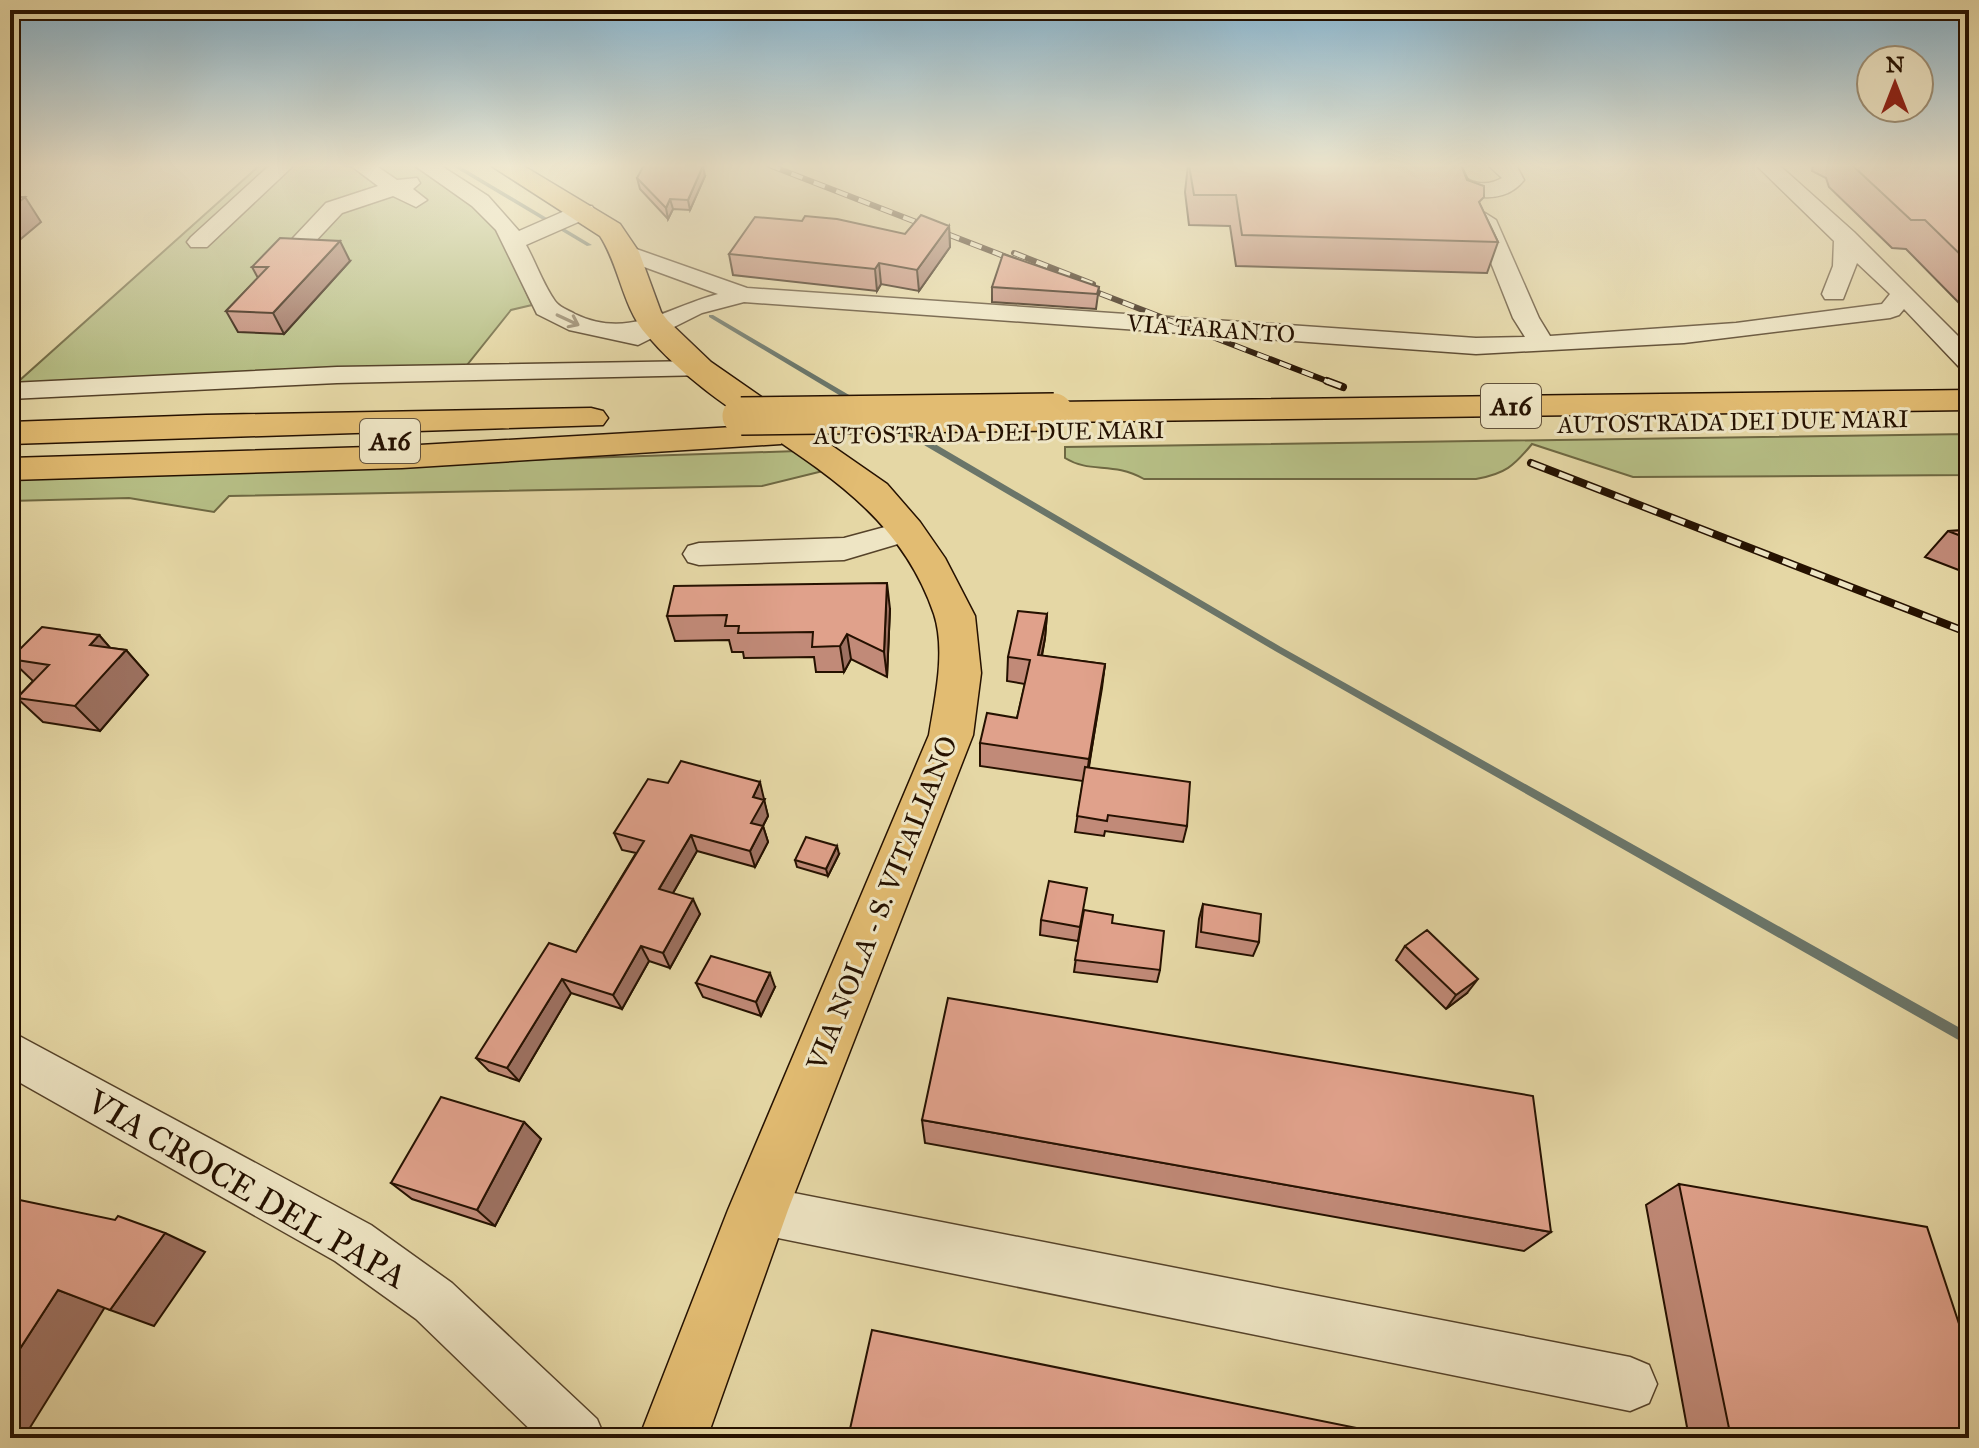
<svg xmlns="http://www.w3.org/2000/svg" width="1979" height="1448" viewBox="0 0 1979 1448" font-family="'IM FELL Great Primer',serif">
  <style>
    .green { fill: #b6be85; stroke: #6e6842; stroke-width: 2 }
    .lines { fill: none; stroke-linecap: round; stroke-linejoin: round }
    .stream { fill: #6a7569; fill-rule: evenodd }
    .minor-casing { stroke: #554229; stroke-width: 3 }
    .major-casing { stroke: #251100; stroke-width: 3 }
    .highway-casing { stroke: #251100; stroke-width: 3 }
    .minor { fill: #eee5c4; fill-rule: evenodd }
    .major { fill: #e2bc72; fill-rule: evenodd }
    .highway { fill: #e2bc72; fill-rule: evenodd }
    .rail-far1-casing { stroke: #251100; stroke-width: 6 }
    .rail-casing { stroke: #251100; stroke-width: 8 }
    .rail-far1 { stroke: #eee5c4; stroke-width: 4; stroke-dasharray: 12; stroke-linecap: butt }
    .rail { stroke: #eee5c4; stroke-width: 5; stroke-dasharray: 15; stroke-linecap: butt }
    .highway-bridge-casing { stroke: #251100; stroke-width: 40; stroke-linecap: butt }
    .highway-bridge { stroke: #e2bc72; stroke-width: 37 }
    .wall { fill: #c18a78; stroke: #251100; stroke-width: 2 }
    .shaded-wall { fill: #9d7161; stroke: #251100; stroke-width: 2 }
    .building { fill: #e0a18b; stroke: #251100; stroke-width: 2 }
    .oneway { stroke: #94866c }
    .labels { text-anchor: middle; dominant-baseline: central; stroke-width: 6; stroke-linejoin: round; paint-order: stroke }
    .far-street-label { font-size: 24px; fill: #251100; stroke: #eee5c4 }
    .shield { fill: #eee5c4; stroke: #61513b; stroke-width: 2 }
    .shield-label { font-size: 26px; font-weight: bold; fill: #251100 }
    .street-label { font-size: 28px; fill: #251100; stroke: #eee5c4 }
    .near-street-label { font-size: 34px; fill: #251100; stroke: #eee5c4 }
  </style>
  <rect width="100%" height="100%" fill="#e5d7a5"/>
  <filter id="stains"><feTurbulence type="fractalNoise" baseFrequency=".0025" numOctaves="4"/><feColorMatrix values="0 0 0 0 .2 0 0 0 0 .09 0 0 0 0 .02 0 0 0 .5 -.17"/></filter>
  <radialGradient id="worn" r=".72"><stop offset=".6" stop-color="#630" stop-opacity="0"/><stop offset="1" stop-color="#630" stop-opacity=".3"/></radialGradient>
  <path class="green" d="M260 165H412L484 213 501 237 532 305 511 310 463 370 10 389Z
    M1969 434V475L1633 477 1532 444C1514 466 1505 474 1476 479H1144C1112 461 1091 474 1065 458V447Z
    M798 451 823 471 762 486 229 496 214 512 129 498 10 501V477Z"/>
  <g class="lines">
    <path class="stream" d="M451 165H458L592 245 587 246Z
      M709 315H713L861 402 857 404H854L709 317Z
      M895 424H901L1281 647 1969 1033V1046L1275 651 895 428Z"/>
    <defs>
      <path id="minor" d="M270 165H294L207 247H191L187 242 191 237Z
        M350 165H375L397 180 417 178 420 183 413 189 427 200 416 207 393 196 342 213 310 247H294L290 242 294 237 326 203 378 186Z
        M414 165H440L488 196 519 231 576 206H592L595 211 592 216 526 245C536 263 543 284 555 301 559 307 568 310 575 314 629 340 668 307 718 294L617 257 613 252 625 245 747 288 1476 338 1525 337 1513 318 1474 220 1485 213 1496 220 1539 318 1550 336 1736 323 1882 304 1890 294 1857 263 1843 299H1825L1822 294 1833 266 1834 241 1756 165H1779L1854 232 1969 347V370L1960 368 1904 309 1899 315 1890 318 1684 343 1476 354 744 302 702 313 638 345 569 330 537 314 496 230 472 206Z
        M1436 165H1458L1455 170C1468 183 1485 188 1502 178L1488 165H1516L1524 180C1501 210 1452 197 1433 170Z
        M699 361 708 363 712 369 708 375 337 383 10 399V383L337 367Z
        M907 521 918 524 922 531 918 538 844 560 699 565 688 562 683 554 688 546 699 543 844 538Z
        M10 1031 371 1225 452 1283 597 1419 605 1438H539L416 1319 335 1261 10 1077Z
        M758 1186 1630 1357 1649 1365 1657 1384 1649 1403 1630 1411 758 1234 741 1227 734 1210 741 1193Z"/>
      <path id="major" d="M490 165H522L620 224 639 252 661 312 668 321 711 362 887 484 920 522 945 558 975 616 981 673 973 735 788 1210 707 1438H639L728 1210 929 735C935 698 946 651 934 614 885 469 735 440 646 334 622 306 620 267 600 236Z"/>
      <path id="highway" d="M1969 390V410L1054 422 1042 419 1037 412 1042 405 1054 402Z
        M591 408 603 411 608 418 603 425 10 444V422L206 415Z
        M769 425 781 428 786 436 781 444 402 468 10 480V458L402 446Z"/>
    </defs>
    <use href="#minor" class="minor-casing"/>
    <use href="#major" class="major-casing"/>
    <use href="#highway" class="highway-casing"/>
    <use href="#minor" class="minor"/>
    <use href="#major" class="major"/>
    <use href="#highway" class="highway"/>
    <defs>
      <path id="rail-far1" d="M769 165 1022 263
        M1014 253 1093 284
        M1078 285 1332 383"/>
      <path id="rail" d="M1327 381 1343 387
        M1531 463 1969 633"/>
    </defs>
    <use href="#rail-far1" class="rail-far1-casing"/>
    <use href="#rail" class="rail-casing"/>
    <use href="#rail-far1" class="rail-far1"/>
    <use href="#rail" class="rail"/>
    <defs>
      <path id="highway-bridge" d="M741 416 1054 412"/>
    </defs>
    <use href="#highway-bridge" class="highway-bridge-casing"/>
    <use href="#highway-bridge" class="highway-bridge"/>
  </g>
  <path class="wall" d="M1188 165H1461L1498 242 1487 273 1236 266 1230 226 1189 225 1185 192Z
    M1813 165H1969V303H1959L1906 249 1892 248 1829 187 1826 178 1812 171Z
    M705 176 690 210 673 209 668 219 640 189 637 178Z
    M949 226 950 247 919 291 881 284 877 291 733 275 729 254 905 234Z
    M350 261 284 334 238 332 226 311 258 278 252 267Z
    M992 287H1099L1096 309 992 302Z
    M1969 530V574L1925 557 1948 531Z
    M890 609 887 677 851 659 844 672H816L814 657 744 658 743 652H732L729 640 675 641 667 616Z
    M1047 614 1045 638 1042 656 1105 664 1089 767 1187 826 1183 842 1105 831 1104 836 1075 832 1083 781 980 766V743L1017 718 1025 684 1007 681 1008 657Z
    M99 635 110 648 126 650 148 675 100 731 43 722 17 698 33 681 10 659Z
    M668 783 765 799 764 801 768 816 763 826 768 842 755 867 697 851 673 893 700 914 670 968 649 961 622 1009 571 993 519 1081 489 1071 476 1058 576 952 636 853 622 850 614 833Z
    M839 854 828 876 797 867 795 860Z
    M1203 904 1259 942 1253 956 1196 947 1199 919Z
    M1083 910 1078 941 1040 935 1041 920 1084 910 1112 923 1160 970 1157 982 1074 972Z
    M1405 946 1467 993 1446 1009 1396 960Z
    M696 983 775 987 761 1016 703 997Z
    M922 1120 1551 1232 1524 1251 925 1143Z
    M524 1122 541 1139 495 1226 412 1199 391 1183Z
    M1679 1184 1969 1438H1689L1646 1205Z"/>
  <path class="shaded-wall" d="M703 166 705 176 690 210 688 200Z
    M25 197 41 222 10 248V209Z
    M670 199 673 209 668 219 666 208Z
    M949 226 950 247 919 291 917 270Z
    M340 241 350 261 284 334 273 313Z
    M879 263 881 284 877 291 875 269Z
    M887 583 890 609 887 677 884 652Z
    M1047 614 1045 638 1037 679 1038 655Z
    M847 634 851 659 844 672 840 646Z
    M99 635 119 658 126 650 148 675 100 731 75 706 90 645Z
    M1105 664 1102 688 1086 782 1089 759Z
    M760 782 768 816 756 839 751 823 753 797Z
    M763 826 768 842 755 867 750 851Z
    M691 835 697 851 666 905 659 889Z
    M837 846 839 854 828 876 826 869Z
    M693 899 700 914 670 968 663 953Z
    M641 946 649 961 622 1009 613 995Z
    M770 973 775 987 761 1016 756 1002Z
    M562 979 571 993 519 1081 507 1068Z
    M1478 979 1467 993 1446 1009 1456 995Z
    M524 1122 541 1139 495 1226 477 1210Z
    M165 1233 205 1252 154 1326 110 1310Z
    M58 1290 105 1307 26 1434 10 1431V1364Z"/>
  <path class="building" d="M644 165H686L703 166 688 200 670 199 666 208 637 178Z
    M1189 165H1461L1467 180 1484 186V197L1479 202 1498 242 1242 235 1236 195H1194Z
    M1852 165H1967L1969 167V263L1925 220H1911Z
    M10 197H25L10 209Z
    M921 215 949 226 917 270 879 263 875 269 729 254 755 217 802 221 805 216 837 219 905 234Z
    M280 238 340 241 273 313 226 311 268 267H252Z
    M1003 254 1099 287 1097 294 992 287Z
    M1969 530V539L1948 531Z
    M887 583 884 652 847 634 840 646 812 647 813 632 738 633 739 626H725L727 615 667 616 674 586Z
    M1018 611 1047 614 1038 655 1105 664 1089 759 980 743 987 713 1017 718 1030 660 1008 657Z
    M42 627 99 635 90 645 126 650 75 706 17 698 49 665 10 659Z
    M681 761 760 782 753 797 764 800 751 823 763 826 750 851 691 835 659 889 693 899 663 953 641 946 613 995 562 979 507 1068 476 1058 549 943 576 952 644 841 614 833 648 779 668 783Z
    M1085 767 1190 782 1187 826 1108 815 1107 821 1077 816Z
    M806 837 837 846 826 869 795 860Z
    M1049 881 1087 888 1080 927 1041 920Z
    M1203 904 1261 914 1259 942 1201 932Z
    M1084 910 1113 915 1112 923 1164 931 1160 970 1075 960Z
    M1427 930 1478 979 1456 995 1405 946Z
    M711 956 770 973 756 1002 696 983Z
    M948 998 1533 1096 1551 1232 922 1120Z
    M441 1097 524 1122 477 1210 391 1183Z
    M1679 1184 1927 1227 1969 1354V1438H1731Z
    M10 1198 115 1220 118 1216 165 1233 110 1310 58 1290 10 1364Z
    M872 1330 1406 1438H848Z"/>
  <defs><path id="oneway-shaft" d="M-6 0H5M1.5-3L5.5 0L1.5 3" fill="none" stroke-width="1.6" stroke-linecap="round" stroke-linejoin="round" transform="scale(2)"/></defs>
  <use class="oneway" href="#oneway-shaft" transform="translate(568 320) rotate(25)"/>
  <linearGradient id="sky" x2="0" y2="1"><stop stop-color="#88b6d1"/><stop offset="0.45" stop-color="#f3edd6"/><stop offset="1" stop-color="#f3edd6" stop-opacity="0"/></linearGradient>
  <rect width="1979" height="368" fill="url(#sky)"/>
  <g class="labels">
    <g class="far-street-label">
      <text transform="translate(1211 329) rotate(4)">VIA TARANTO</text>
      <text transform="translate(1733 422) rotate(-1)">AUTOSTRADA DEI DUE MARI</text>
      <text transform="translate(989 433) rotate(-1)">AUTOSTRADA DEI DUE MARI</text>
    </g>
    <g class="shield">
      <rect x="1481" y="384" width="60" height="44" rx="6"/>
      <rect x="360" y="419" width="60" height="44" rx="6"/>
    </g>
    <g class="shield-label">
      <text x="1511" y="406">A16</text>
      <text x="390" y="441">A16</text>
    </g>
    <g class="street-label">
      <text transform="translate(882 903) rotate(-68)">VIA NOLA - S. VITALIANO</text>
    </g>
    <g class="near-street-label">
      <text transform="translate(247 1189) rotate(30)">VIA CROCE DEL PAPA</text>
    </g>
  </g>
  <rect width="1979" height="1448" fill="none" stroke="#e5d7a5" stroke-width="40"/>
  <rect x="12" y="12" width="1955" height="1424" fill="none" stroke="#251100" stroke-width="4"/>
  <rect x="20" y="20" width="1939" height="1408" fill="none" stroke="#251100" stroke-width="2"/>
  <g transform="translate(1895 84)"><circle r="38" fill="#eee5c4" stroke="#9e9076" stroke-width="2"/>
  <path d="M0-6L14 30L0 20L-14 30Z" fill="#8f2418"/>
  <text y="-12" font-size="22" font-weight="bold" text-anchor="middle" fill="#251100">N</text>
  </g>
  <rect width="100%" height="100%" filter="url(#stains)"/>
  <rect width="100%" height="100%" fill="url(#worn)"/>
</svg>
